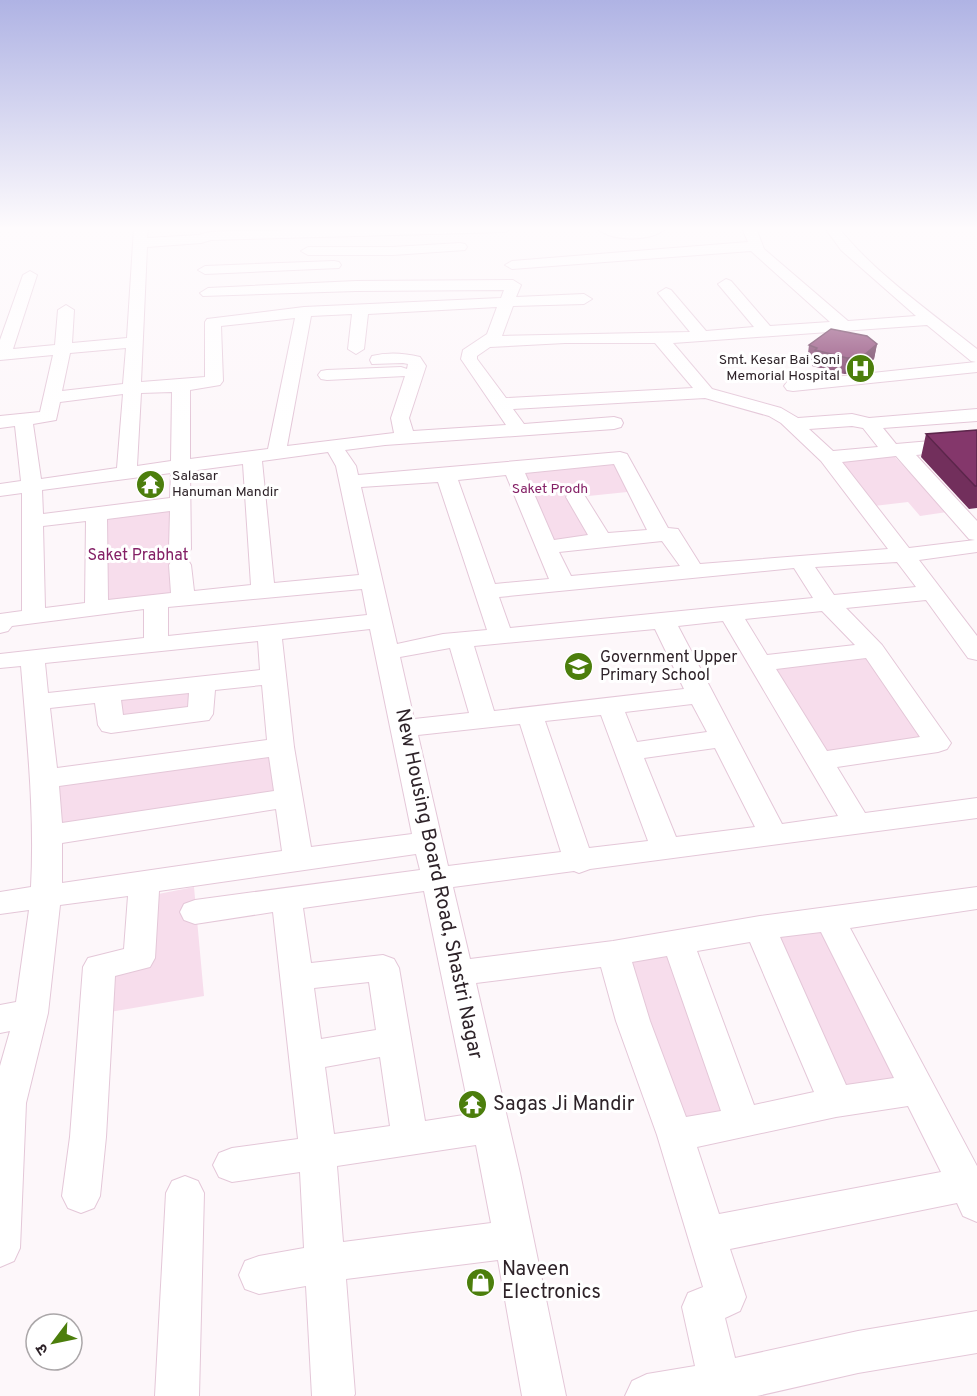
<svg xmlns="http://www.w3.org/2000/svg" width="977" height="1396" viewBox="0 0 977 1396" font-family="Overpass,'Noto Sans Devanagari',sans-serif">
  <style>
    .green { fill: #f7ddec }
    .lines { fill: none; stroke-linecap: round; stroke-linejoin: round }
    .minor-casing { stroke: #e4c7d8; stroke-width: 2 }
    .minor { fill: #fff; fill-rule: evenodd }
    .wall { fill: #722f5c }
    .shaded-wall { fill: #5c264b }
    .building { fill: #84376b; stroke: #5c264b; stroke-width: 1.5 }
    .labels { text-anchor: middle; dominant-baseline: central; stroke-width: 6; stroke-linejoin: round; paint-order: stroke }
    .far-poi-label { font-size: 14px; fill: #2e2329; stroke: #fff; text-anchor: end }
    .far-park-label { font-size: 14px; fill: #842066; stroke: #fff }
    .park-label { font-size: 16px; fill: #842066; stroke: #fff }
    .poi-label { font-size: 16px; fill: #2e2329; stroke: #fff; text-anchor: start }
    .near-street-label { font-size: 20px; fill: #2e2329; stroke: #fff }
    .near-poi-label { font-size: 20px; fill: #2e2329; stroke: #fff; text-anchor: start }
  </style>
  <rect width="100%" height="100%" fill="#fdf7fa"/>
  <path class="green" d="M890 452 947 512 920 516 908 502 874 506 835 458Z
    M616 461 637 491 569 498 591 539 549 544 519 471Z
    M172 508 174 596 104 603 102 516Z
    M869 655 927 738 823 755 773 667Z
    M198 685 197 712 113 720 114 696Z
    M271 748 278 794 57 828 53 784Z
    M194 887 204 996 104 1013 108 971 146 963 148 896Z
    M827 925 908 1083 841 1096 770 937Z
    M673 950 733 1117 679 1127 624 960Z"/>
  <g class="lines">
    <defs>
      <path id="minor" d="M134 228H148L147 238 199 235 209 232 369 228H512L505 232 211 240 201 243 147 247 141 382 205 377V322L207 319 304 307 501 298 504 290 356 291 203 296 200 293 208 288 356 281 513 280 521 285 516 297 584 294 592 299 584 304 513 306 502 336 690 332 658 293 666 288 671 290 706 331 754 327 718 284 726 279 731 281 770 326 830 322 751 251 512 269 505 265 512 261 748 242 742 228H756L764 249 848 321 916 316 841 250 825 228H839C872 271 933 314 977 349V372L793 391 787 390 784 386 787 382 976 362 971 361 927 325 673 343 712 389 781 408 798 418 852 414 869 418 977 409V421L883 428 896 444 977 437V449L916 455 977 521V552L919 560 977 636V660L968 658 926 600 846 608 882 645 951 743 947 749 938 752 837 767 865 813 977 798V818L590 869 579 873 574 871 453 887 470 959 613 941 760 916 977 887V909L850 928 977 1166V1222L963 1216 957 1203 730 1249 746 1297 740 1311 725 1318 735 1358 858 1331 977 1311V1353L858 1373 757 1396H625L632 1381 647 1374 695 1366 682 1307 688 1293 703 1287 657 1135 616 1021 601 967 476 983 520 1173 566 1396H522L498 1260 346 1279 355 1394 354 1396H312L306 1286 259 1294 245 1289 239 1275 245 1261 259 1256 304 1248 300 1172 232 1182 219 1177 213 1165 219 1153 232 1148 298 1139 273 912 195 924 184 920 180 912 184 904 195 900 420 870 416 854 159 891 155 958 150 967 115 976 106 1137 100 1196 94 1208 81 1213 68 1208 62 1196 70 1137 83 967 88 958 124 949 128 896 60 905 48 1013 26 1103 20 1248 14 1261 0 1267V1066L10 1031 0 1033V1005L16 1002 29 910 0 914V892L31 887C35 813 27 740 21 666L0 668V654L144 638V609L12 626 8 631 0 633V614L22 611V493L0 496V484L21 481 15 426 0 428V416L40 412 53 355 0 360V340L23 275 30 271 37 275 13 349 55 345 58 310 66 305 74 310 72 343 127 338ZM497 307 487 334 463 350 461 359 506 425 413 431 409 418 426 366 420 357C404 353 388 352 372 356L370 360 372 364 403 363 408 364 407 369 401 367 327 370 321 371 318 375 321 379 327 380 405 376 391 418 394 433 287 446 311 316 352 314 348 349 356 354 364 349 368 314ZM295 318 268 449 190 459V390L220 385 223 381 221 326ZM565 343H655L693 388 506 398 477 359V356L490 347ZM126 348 123 384 62 391 70 353ZM172 392 171 461 137 466 141 393ZM123 394 117 468 41 479 33 424 56 420 60 402ZM705 398 769 416 781 423 821 461 888 549 700 564 678 529 668 528 627 454 620 452 358 475 356 466 345 450 385 445 614 429 621 427 623 423 621 419 614 417 524 424 513 409ZM852 426 863 428 878 447 833 451 809 429ZM328 452 336 466 359 575 274 583 262 461ZM896 456 969 539 975 540 909 548 842 462ZM243 464 251 585 194 591 191 565 188 560 180 558 172 560 169 565 171 593 108 600 107 519 170 511 169 549 172 554 180 556 188 554 191 549 190 471ZM614 464 647 530 608 533 583 493H569L566 497 588 535 554 540 525 473ZM171 473 170 498 43 514 42 490ZM506 475 549 579 495 584 458 480ZM438 482 487 630 443 634 397 644 361 487ZM86 521 85 603 45 608 43 526ZM662 541 680 566 571 576 559 552ZM897 562 916 587 834 595 815 567ZM794 568 813 598 510 628 499 597ZM362 589 367 615 168 636V607ZM822 611 855 645 767 655 745 619ZM723 621 838 816 782 824 678 626ZM370 629 412 834 311 847 294 747 282 639ZM655 629 684 689 494 711 474 646ZM258 641 260 670 48 693 45 663ZM450 648 469 713 414 719 400 657ZM866 658 920 737 827 751 776 669ZM262 685 267 740 57 768 50 708 95 703 98 725 102 731 111 733 209 720 213 714 215 690ZM189 693 188 707 123 715 121 700ZM692 704 707 732 637 742 625 712ZM601 715 648 841 589 848 545 721ZM520 724 561 852 448 866 418 735ZM715 748 755 827 676 837 644 758ZM269 757 274 791 62 823 59 786ZM276 809 282 851 62 883V843ZM424 891 470 1114 425 1121 399 968 394 959 383 955 311 963 303 908ZM821 932 894 1078 846 1085 780 937ZM750 942 814 1092 754 1105 697 951ZM667 956 721 1111 686 1117 650 1021 632 962ZM369 982 376 1030 321 1039 314 988ZM380 1057 390 1126 334 1134 325 1067ZM908 1106 941 1172 719 1214 697 1147 836 1117ZM476 1145 491 1223 343 1242 337 1166Z
        M597 228H666C652 242 611 242 597 228Z
        M460 243 465 244 467 247 465 250 393 255H308L301 251 308 247H393Z
        M334 261 339 262 341 265 339 268 205 274 198 270 205 266Z
        M185 1176 198 1181 204 1193 199 1396H155L166 1193 172 1181Z"/>
    </defs>
    <use href="#minor" class="minor-casing"/>
    <use href="#minor" class="minor"/>
  </g>
  <path class="wall" d="M877 344 874 359 860 372 844 374 812 366 813 363 807 361 809 345Z
    M977 430V508L969 509 921 457 926 434Z"/>
  <path class="shaded-wall" d="M877 344 874 359 860 372 844 374 847 358Z"/>
  <path class="building" d="M831 329 867 336 877 344 863 356 847 358 815 350 817 348 809 345Z
    M977 430V486H975L926 434Z"/>
  <linearGradient id="sky" x2="0" y2="1"><stop stop-color="#afb3e4"/><stop offset="0.54" stop-color="#fefbfd"/><stop offset="1" stop-color="#fefbfd" stop-opacity="0"/></linearGradient>
  <rect width="977" height="423" fill="url(#sky)"/>
  <defs>
    <symbol id="hospital-disc" viewBox="-11 -11 22 22"><circle r="9.5" fill="#4c7e0c" stroke="#fff"/><path d="M-5-5h3v3.5h4V-5h3V5h-3V1.5h-4V5h-3Z" fill="#fff"/></symbol>
    <symbol id="temple-disc" viewBox="-11 -11 22 22"><circle r="9.5" fill="#4c7e0c" stroke="#fff"/><path d="M0-6L5-2H3V0L6.5 2.5H4V6H1.5V3h-3V6H-4V2.5H-6.5L-3 0V-2H-5Z" fill="#fff"/></symbol>
    <symbol id="school-disc" viewBox="-11 -11 22 22"><circle r="9.5" fill="#4c7e0c" stroke="#fff"/><path d="M0-5L7-2L0 1L-7-2ZM-4 1L0 2.5L4 1V4Q0 6-4 4Z" fill="#fff"/></symbol>
    <symbol id="shop-disc" viewBox="-11 -11 22 22"><circle r="9.5" fill="#4c7e0c" stroke="#fff"/><path d="M-5-2.5h2.3a2.7 3.5 0 0 1 5.4 0H5L5.5 6h-11ZM-1.5-2.5h3a1.5 2.3 0 0 0-3 0Z" fill="#fff"/></symbol>
  </defs>
  <g fill-rule="evenodd">
    <use href="#hospital-disc" x="844" y="352" width="33" height="33"/>
    <use href="#temple-disc" x="134" y="468" width="33" height="33"/>
    <use href="#school-disc" x="562" y="650" width="33" height="33"/>
    <use href="#temple-disc" x="456" y="1088" width="33" height="33"/>
    <use href="#shop-disc" x="464" y="1266" width="33" height="33"/>
  </g>
  <g class="labels">
    <g class="far-poi-label">
      <text x="840" y="360">Smt. Kesar Bai Soni<tspan x="840" dy="16">Memorial Hospital</tspan></text>
      <text x="172" y="476" text-anchor="start">Salasar<tspan x="172" dy="16">Hanuman Mandir</tspan></text>
    </g>
    <g class="far-park-label">
      <text x="550" y="489">Saket Prodh</text>
    </g>
    <g class="park-label">
      <text x="138" y="556">Saket Prabhat</text>
    </g>
    <g class="poi-label">
      <text x="600" y="658">Government Upper<tspan x="600" dy="18">Primary School</tspan></text>
    </g>
    <g class="near-street-label">
      <text transform="translate(438 884) rotate(78)">New Housing Board Road, Shastri Nagar</text>
    </g>
    <g class="near-poi-label">
      <text x="493" y="1105">Sagas Ji Mandir</text>
      <text x="502" y="1270">Naveen<tspan x="502" dy="23">Electronics</tspan></text>
    </g>
  </g>
  <g transform="translate(54 1342) rotate(238)"><circle r="28" fill="#ffffff" stroke="#aba7a9" stroke-width="1.5"/>
  <path d="M0-4.5L10 22L0 15L-10 22Z" fill="#4c7e0c"/>
  <text y="-9" font-size="16" font-weight="bold" text-anchor="middle" fill="#2e2329">उ</text>
  </g>
</svg>
